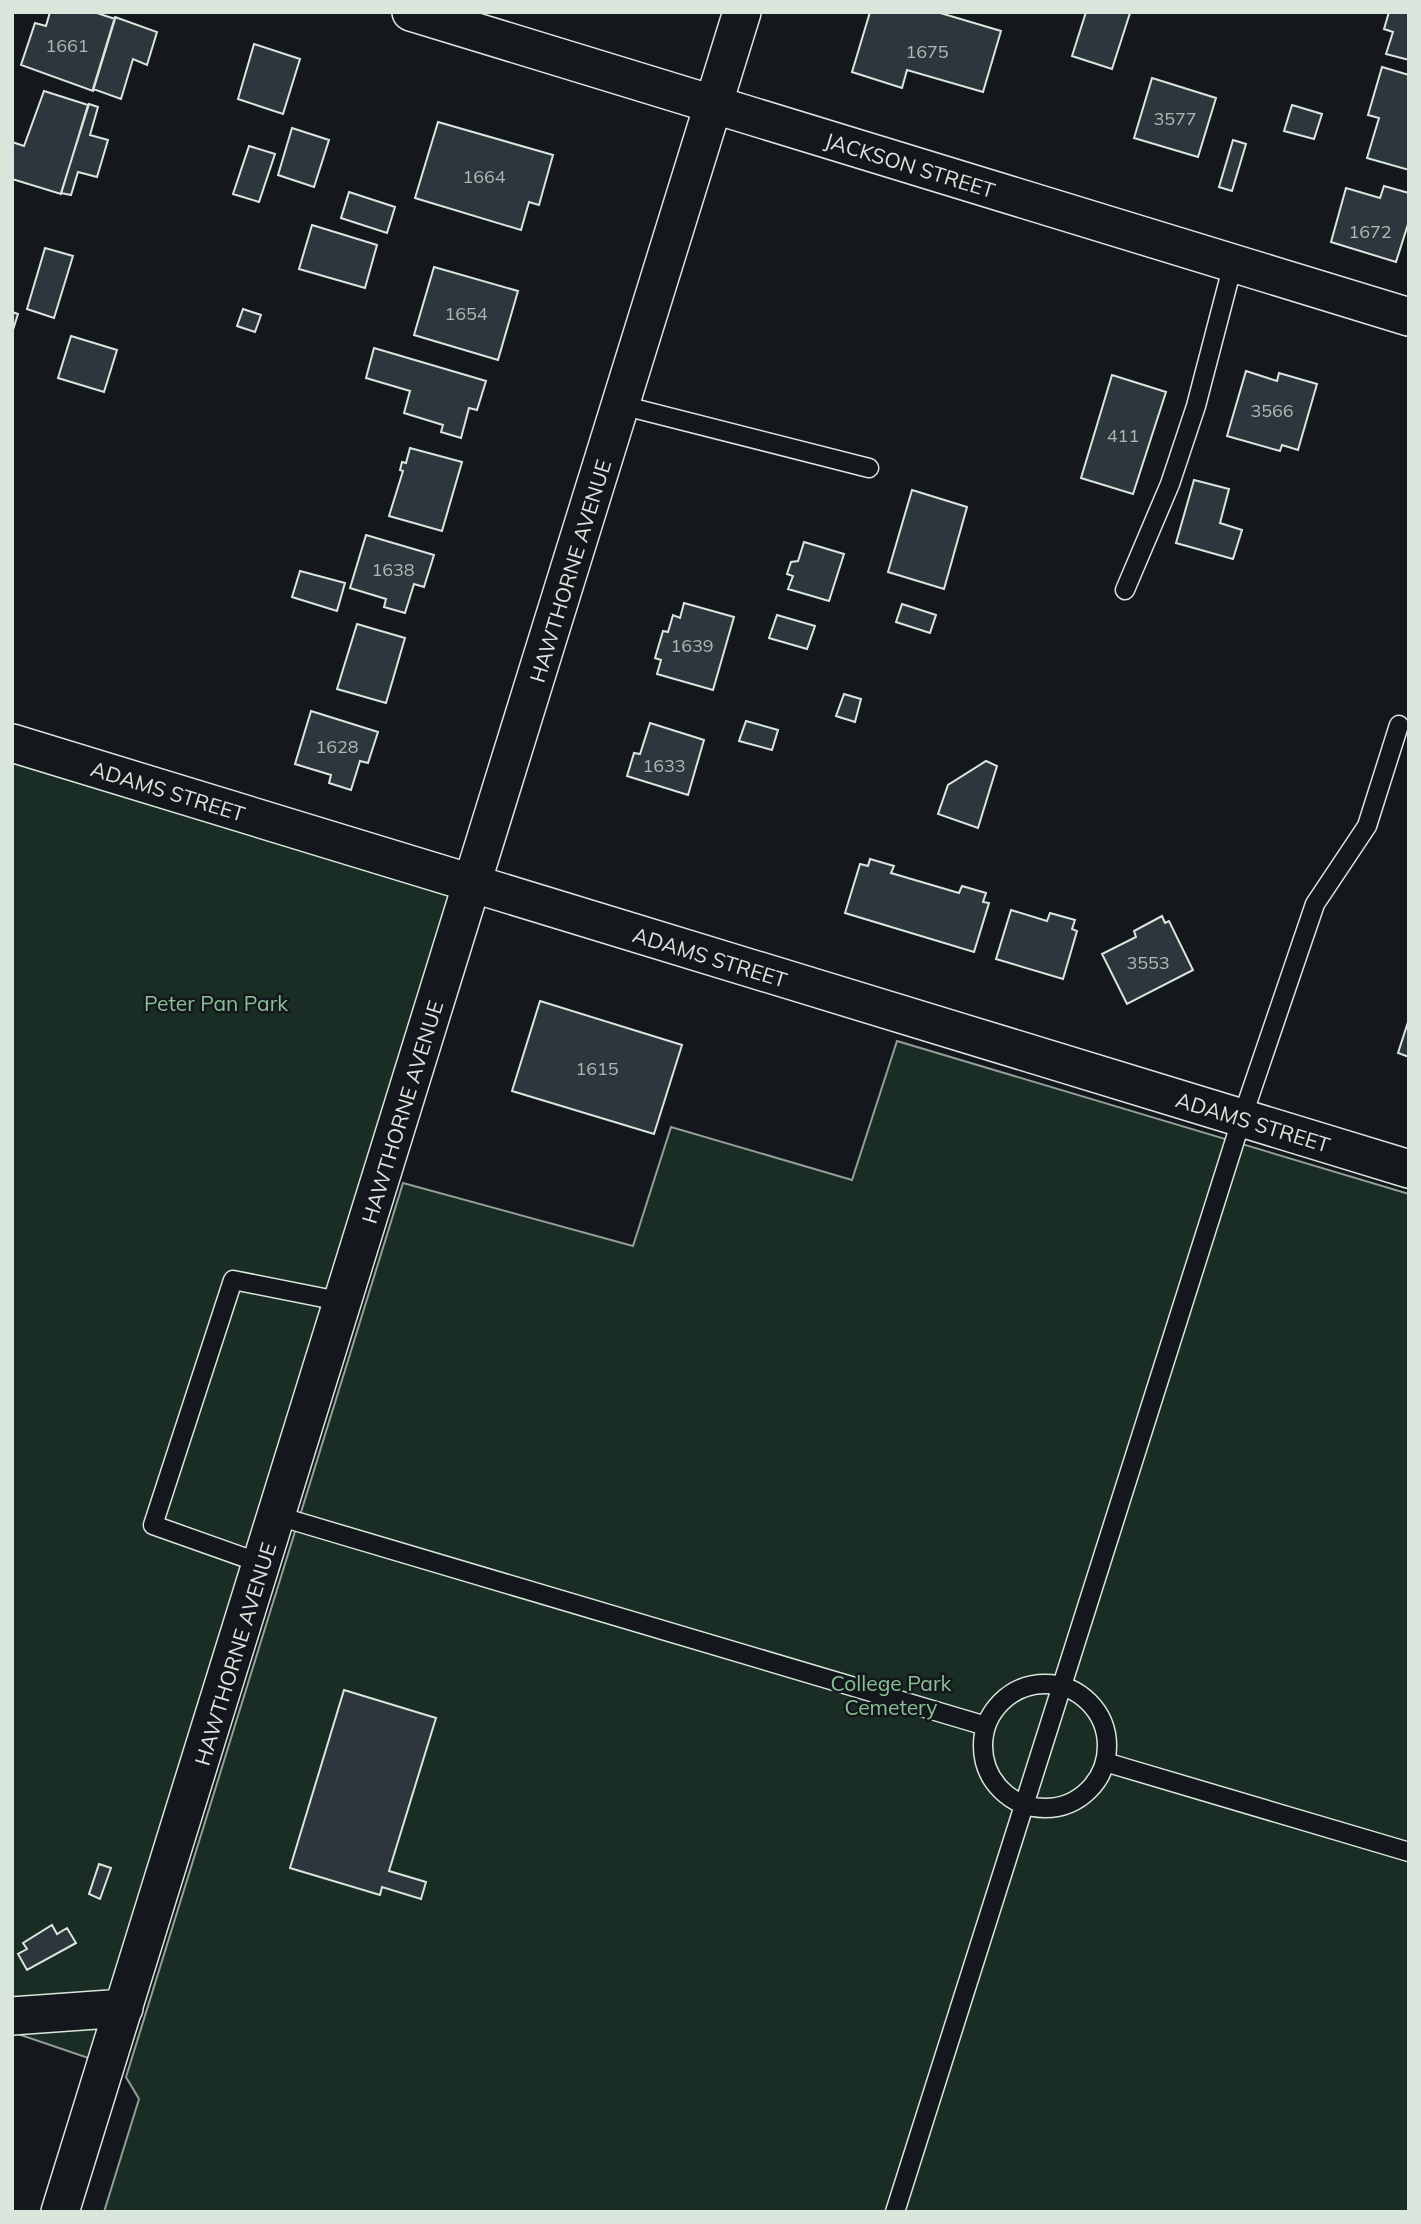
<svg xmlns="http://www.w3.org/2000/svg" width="1421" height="2224" viewBox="0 0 1421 2224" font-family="Mulish,sans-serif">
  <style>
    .green { fill: #1a2d24; stroke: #939e99; stroke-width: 2 }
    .building { fill: #2c363c; stroke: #d8e6dc; stroke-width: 2 }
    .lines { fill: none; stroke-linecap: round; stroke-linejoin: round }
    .lane-casing { stroke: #d8e6dc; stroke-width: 21 }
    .street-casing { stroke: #d8e6dc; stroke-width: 40 }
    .lane { stroke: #14181c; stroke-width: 18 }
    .street { stroke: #14181c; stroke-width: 37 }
    .labels { text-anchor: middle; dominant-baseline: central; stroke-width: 5; stroke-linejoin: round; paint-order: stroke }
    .number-label { font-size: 18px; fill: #adbab4 }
    .street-label { font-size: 21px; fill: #d8e6dc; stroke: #14181c }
    .park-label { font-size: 21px; fill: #8ac095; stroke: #14181c }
  </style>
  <rect width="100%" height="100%" fill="#14181c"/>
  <path class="green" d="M12 729 484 872 103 2063 12 2032Z
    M897 1041 1409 1194V2212H104L139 2099 126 2077 403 1183 633 1246 671 1127 852 1180Z"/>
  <path class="building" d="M50 12H94L115 19 93 91 21 65 35 23 46 26Z
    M870 12H937L1001 31 983 92 907 70 902 88 852 72Z
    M1086 12 1130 13 1112 69 1072 56Z
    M1389 12H1409V60L1386 54 1393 32 1384 29Z
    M115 17 157 32 147 65 133 59 121 99 93 89Z
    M254 44 300 59 283 114 238 99Z
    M1382 67 1409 75V170L1367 158 1379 118 1368 115Z
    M1152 78 1216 98 1198 157 1134 138Z
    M44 91 88 105 61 194 12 179V142L24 146Z
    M89 104 98 107 90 135 108 140 97 177 78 172 71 195 61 193Z
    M1292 105 1322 114 1314 139 1284 131Z
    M438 122 553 155 539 205 529 202 521 230 415 198Z
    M292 128 329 140 314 187 278 175Z
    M1233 140 1246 144 1232 191 1219 187Z
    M249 146 275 154 259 202 233 194Z
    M1384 186 1409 193V221L1396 262 1331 242 1346 188 1380 198Z
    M349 192 395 207 387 233 341 218Z
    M312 225 377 245 365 288 299 269Z
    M45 248 73 256 54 318 27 309Z
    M434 267 518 291 498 360 414 335Z
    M243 309 261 315 255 332 237 326Z
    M12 312 18 314 12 333Z
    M71 336 117 350 104 392 58 378Z
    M374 348 486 381 477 410 469 408 461 438 441 432 443 425 404 413 410 391 366 378Z
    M1246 371 1277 381 1279 373 1317 384 1298 450 1282 445 1280 451 1227 436Z
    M1112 375 1166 392 1133 494 1081 478Z
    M410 448 462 462 442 531 389 516 403 471 400 470 402 462 406 463Z
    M1194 480 1229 489 1220 523 1242 530 1233 559 1176 543Z
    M912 490 967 507 944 589 888 572Z
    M366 535 434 555 424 587 414 584 405 613 384 607 386 599 350 588Z
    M804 542 844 554 829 601 788 589 793 576 787 574 791 562 798 561Z
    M300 571 345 583 337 611 292 597Z
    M684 603 734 617 713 690 657 674 661 660 655 658 663 631 668 632 673 615 680 618Z
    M902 604 936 615 930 633 896 622Z
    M777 615 815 626 807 649 769 638Z
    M357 624 405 638 386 703 337 689Z
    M844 694 861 699 855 722 836 716Z
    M311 711 378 732 368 763 360 761 351 790 329 783 331 775 295 764Z
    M746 721 778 730 772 750 739 741Z
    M650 723 704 740 688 795 627 776 634 753 640 754Z
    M986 761 997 766 978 828 938 814 948 785Z
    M870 859 894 866 891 873 959 893 962 886 986 893 983 902 989 903 974 952 845 913 860 864 868 866Z
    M1011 910 1047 921 1050 913 1075 920 1072 929 1077 931 1063 979 996 959Z
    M1162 916 1165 923 1169 921 1193 970 1127 1004 1102 954 1136 937 1134 931Z
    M540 1001 682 1045 654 1134 512 1091Z
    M1409 1019V1057L1398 1053Z
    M344 1690 436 1718 389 1871 426 1882 421 1899 382 1887 380 1895 290 1868Z
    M99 1864 111 1868 100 1899 89 1894Z
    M52 1925 57 1934 67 1928 76 1943 27 1970 18 1954 27 1949 23 1943Z"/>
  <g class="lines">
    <defs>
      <path id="lane" d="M621 405 869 468
        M1125 590 1170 484 1196 406 1233 264
        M278 1516 986 1726
        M263 1564 153 1525 233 1280 344 1302
        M983 1746a62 62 0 1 1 124 0a62 62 0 1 1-124 0Z
        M1105 1762 1409 1852
        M895 2212 1242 1118 1315 904 1367 826 1399 725"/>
      <path id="street" d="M411 12 1409 317
        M12 743 1409 1169
        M12 2016 124 2008
        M60 2212 742 12"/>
    </defs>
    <use href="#lane" class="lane-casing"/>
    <use href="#street" class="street-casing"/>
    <use href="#lane" class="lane"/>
    <use href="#street" class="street"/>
  </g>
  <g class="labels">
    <g class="number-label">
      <text x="67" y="45">1661</text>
      <text x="927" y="51">1675</text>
      <text x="1175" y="118">3577</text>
      <text x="484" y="176">1664</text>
      <text x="1370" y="231">1672</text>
      <text x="466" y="313">1654</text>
      <text x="1272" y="410">3566</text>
      <text x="1123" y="435">411</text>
      <text x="393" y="569">1638</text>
      <text x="692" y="645">1639</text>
      <text x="337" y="746">1628</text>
      <text x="664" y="765">1633</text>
      <text x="1148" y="962">3553</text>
      <text x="597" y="1068">1615</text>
    </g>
    <g class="street-label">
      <text transform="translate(910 165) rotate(17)">JACKSON STREET</text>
      <text transform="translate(570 571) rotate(-73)">HAWTHORNE AVENUE</text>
      <text transform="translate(168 791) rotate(17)">ADAMS STREET</text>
      <text transform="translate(710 957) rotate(17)">ADAMS STREET</text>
      <text transform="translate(402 1112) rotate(-73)">HAWTHORNE AVENUE</text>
      <text transform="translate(1253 1122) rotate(17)">ADAMS STREET</text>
      <text transform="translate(235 1654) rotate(-73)">HAWTHORNE AVENUE</text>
    </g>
    <g class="park-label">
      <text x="216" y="1003">Peter Pan Park</text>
      <text x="891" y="1683">College Park<tspan x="891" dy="24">Cemetery</tspan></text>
    </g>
  </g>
  <rect width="1421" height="2224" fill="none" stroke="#d8e6dc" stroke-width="28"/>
</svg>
